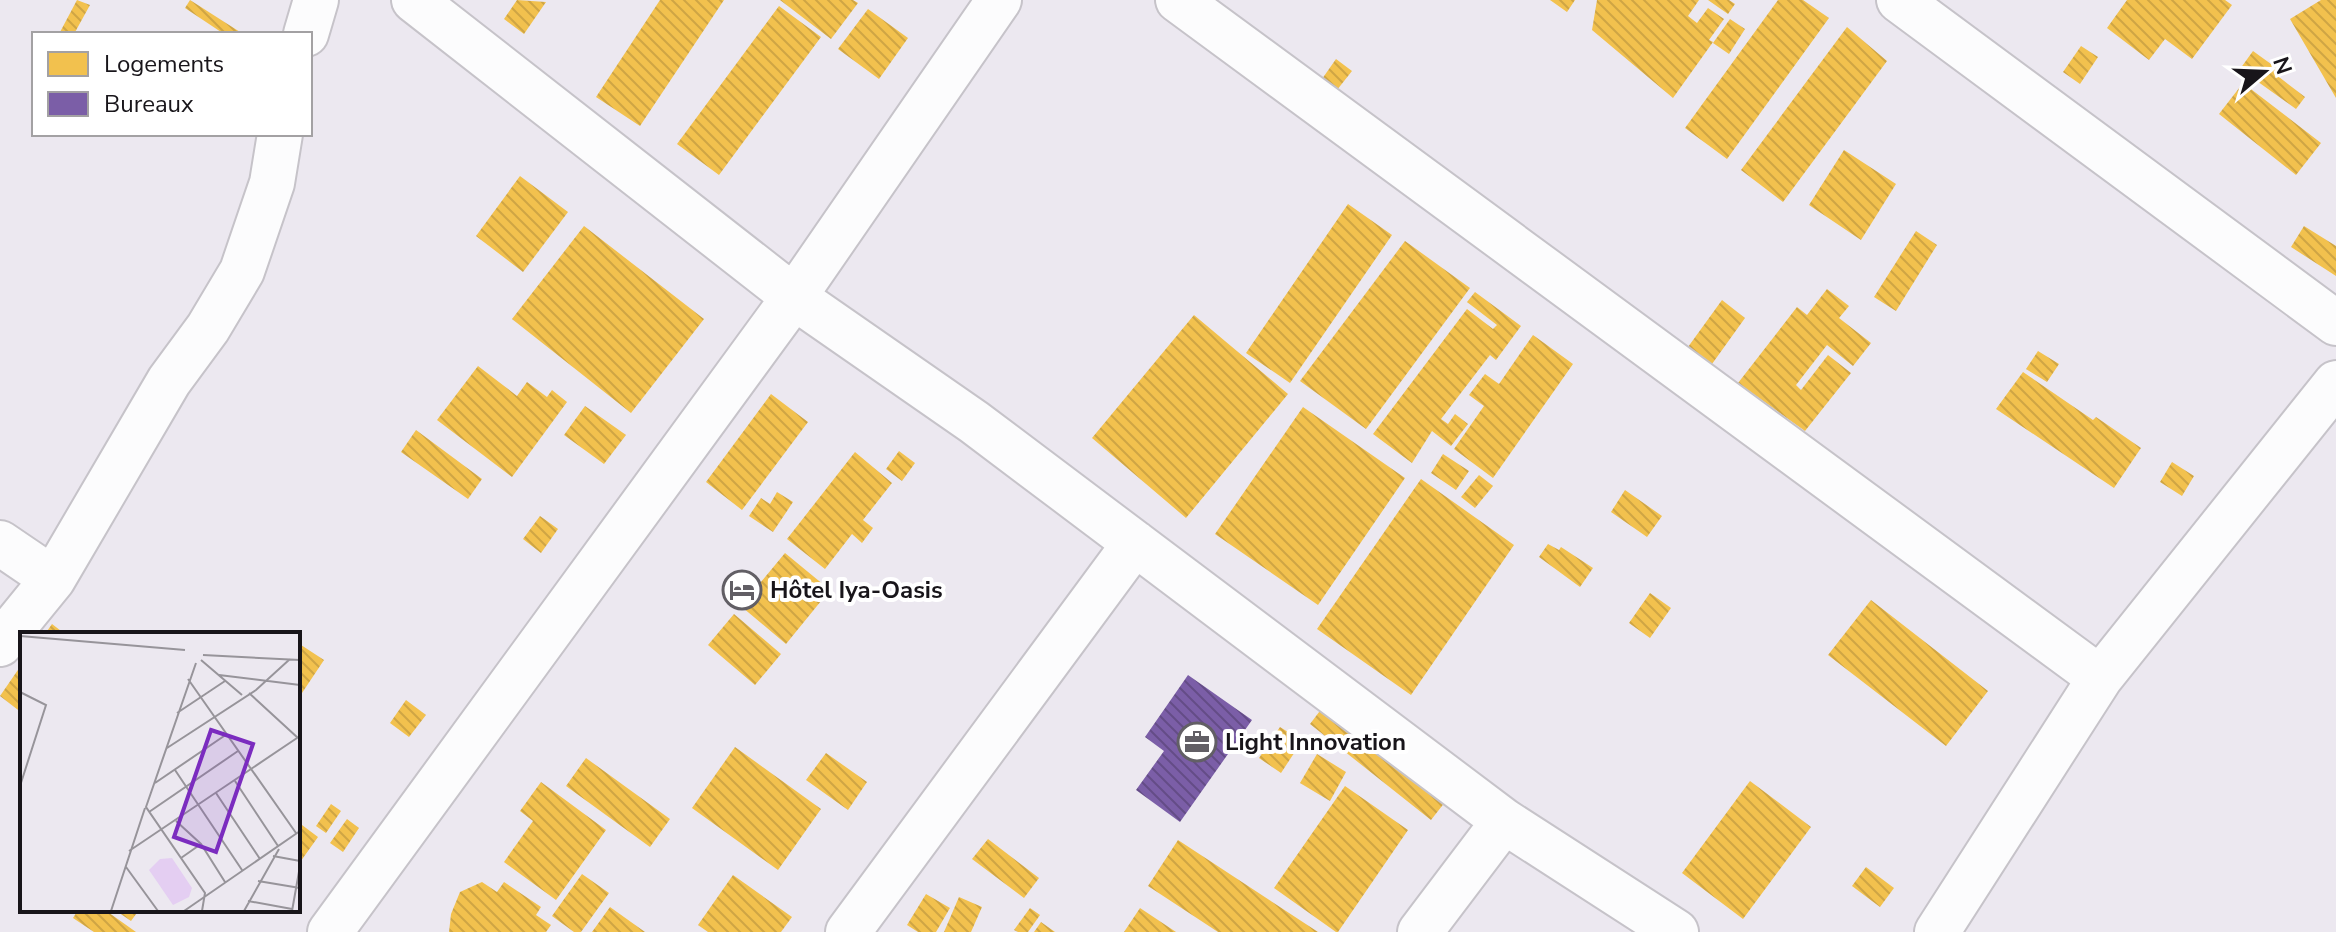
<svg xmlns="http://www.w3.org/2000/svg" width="2336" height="932" viewBox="0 0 2336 932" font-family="'Nunito Sans',sans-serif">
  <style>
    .homes { fill: url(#homes-back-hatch) }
    .offices { fill: url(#offices-back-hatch) }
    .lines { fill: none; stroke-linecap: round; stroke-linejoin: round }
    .minor-casing { stroke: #c6c3c9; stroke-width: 48 }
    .minor { stroke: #fcfcfd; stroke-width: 44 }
    .labels { text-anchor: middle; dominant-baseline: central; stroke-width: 8; stroke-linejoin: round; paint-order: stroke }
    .poi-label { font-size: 24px; font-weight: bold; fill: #18151a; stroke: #fff; text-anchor: start }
    .inset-road { fill: none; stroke: #97949a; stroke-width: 2 }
    .view { fill: #7b2cbf; fill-opacity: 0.15; stroke: #7b2cbf; stroke-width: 4 }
    .inset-edge { fill: none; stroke: #18151a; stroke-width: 4 }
  </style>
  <defs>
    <pattern id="homes-back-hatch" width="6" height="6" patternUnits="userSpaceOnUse" patternTransform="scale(2)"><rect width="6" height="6" fill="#f2c14e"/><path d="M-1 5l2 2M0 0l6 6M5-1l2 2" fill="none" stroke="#cfa544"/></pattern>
    <pattern id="offices-back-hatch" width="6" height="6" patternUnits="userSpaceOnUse" patternTransform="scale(2)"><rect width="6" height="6" fill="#7b5ea7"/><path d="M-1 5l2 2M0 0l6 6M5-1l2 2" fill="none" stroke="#644c87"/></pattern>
  </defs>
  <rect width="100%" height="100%" fill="#ece8f0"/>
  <path class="homes" d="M77 0 90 5 74 34H59Z
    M190 0 240 32 239 34H224L185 8Z
    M517 0 546 2 524 34 504 19Z
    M660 0H724L640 126 596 97Z
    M780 0H853L858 3 831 39Z
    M1550 0H1575L1567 12Z
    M1597 0H1699L1688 16 1697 23 1708 8 1724 19 1709 40 1713 42 1673 98 1592 30Z
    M1708 0H1729L1735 4 1728 14Z
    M1778 0H1803L1829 18 1727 159 1685 128Z
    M2127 0H2225L2232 5 2192 59 2165 39 2149 60 2107 28Z
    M2321 0H2336V98L2290 19Z
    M779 6 821 37 719 175 677 144Z
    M868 9 908 38 879 79 838 49Z
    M1730 19 1745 29 1729 54 1713 43Z
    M1847 27 1887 61 1783 202 1741 170Z
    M2081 46 2098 57 2080 84 2063 72Z
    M2253 51 2282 72 2279 77 2305 97 2296 109 2240 69Z
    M1336 59 1352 71 1337 90 1322 79Z
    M2243 83 2321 143 2296 175 2219 114Z
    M1844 150 1896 184 1861 240 1809 205Z
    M520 176 568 212 523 272 476 236Z
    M1348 204 1392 235 1290 383 1246 353Z
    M584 226 704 319 631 413 512 319Z
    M2304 226 2336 246V276L2291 247Z
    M1916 231 1937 245 1896 311 1874 297Z
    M1405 241 1470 288 1366 429 1300 381Z
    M1827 289 1849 306 1839 318 1871 343 1853 366 1827 345 1796 385 1801 390 1828 355 1851 373 1805 431 1738 383 1797 307 1807 315Z
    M1475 292 1521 326 1496 360 1490 355 1441 419 1448 424 1455 414 1468 424 1451 446 1432 431 1412 463 1373 434 1467 309 1493 329 1497 325 1467 302Z
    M1722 300 1745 318 1712 364 1688 347Z
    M1194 315 1288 394 1186 518 1092 438Z
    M1533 335 1573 364 1493 478 1454 449 1484 406 1469 395 1485 374 1499 384Z
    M2038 351 2059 364 2047 382 2026 369Z
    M478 366 517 396 527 382 547 397 552 390 567 402 512 477 437 420Z
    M2023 372 2093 420 2096 417 2141 448 2114 488 1996 409Z
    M771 394 808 422 742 510 706 482Z
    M585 406 626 435 604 464 564 435Z
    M1303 407 1405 478 1318 605 1215 534Z
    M416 430 482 479 468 499 401 452Z
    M899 451 915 463 902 481 886 469Z
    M855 452 892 483 863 520 873 528 862 543 852 534 825 569 787 539Z
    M1443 454 1469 471 1456 490 1431 473Z
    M2172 462 2194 476 2182 496 2160 482Z
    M1479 475 1493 486 1475 508 1461 497Z
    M1421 479 1514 545 1411 695 1317 629Z
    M1625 490 1662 516 1647 537 1611 512Z
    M777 492 793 502 773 532 749 516 761 498 770 504Z
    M540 516 558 529 541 553 523 539Z
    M1548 544 1559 550 1561 547 1593 568 1580 587 1539 557Z
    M785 553 830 590 786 644 730 597 745 579 756 588Z
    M1650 593 1671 608 1650 638 1629 623Z
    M1871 600 1988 691 1946 746 1828 655Z
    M734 614 781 654 755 685 708 645Z
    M52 624 65 634H45Z
    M298 643 324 660 298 699Z
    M22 664V713L0 696Z
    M1338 687 1460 783 1431 820 1310 724Z
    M406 700 426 715 409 737 390 723Z
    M1280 727 1302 741 1281 773 1259 758Z
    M735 747 821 809 778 870 692 808Z
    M826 753 867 782 848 810 806 780Z
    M1317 754 1346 772 1330 801 1300 783Z
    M586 758 670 819 650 847 566 786Z
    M1750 781 1811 827 1743 919 1682 873Z
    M541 782 606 830 556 900 504 862 533 821 520 811Z
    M1345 786 1408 830 1338 932H1336L1274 888Z
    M331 804 341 811 326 833 316 826Z
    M347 819 359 828 343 852 330 843Z
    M298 822 318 837 298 865Z
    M988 839 1039 878 1024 898 972 859Z
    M1178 840 1318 932H1218L1148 886Z
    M1866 867 1894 888 1880 907 1852 886Z
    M582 874 609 893 581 932H574L552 916Z
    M733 875 792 917 781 932H708L698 925Z
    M482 882 497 892 504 882 541 907 536 915 551 925 546 932H449L451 914 460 892Z
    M926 894 950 908 936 932H918L907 925Z
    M959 897 982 907 971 932H944Z
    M610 907 645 932H592Z
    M1030 908 1040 915 1028 932H1018L1014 930Z
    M1140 908 1176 932H1124Z
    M78 910H105L136 932H94L73 918Z
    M115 910H139L131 921Z
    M1041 922 1055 932H1034Z"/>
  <path class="offices" d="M1188 675 1252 720 1180 822 1136 790 1164 751 1145 737Z"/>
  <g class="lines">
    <defs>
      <path id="minor" d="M414 0 794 297 974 422 1504 821 1676 932
        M1178 0 2100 678
        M1899 0 2336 323
        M306 34 316 0
        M0 543 53 579
        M0 644 53 579 169 381 208 328 242 271 272 183 280 134
        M330 932 794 297 999 0
        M848 932 1135 543
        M1420 932 1504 821
        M1937 932 2100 678 2336 383"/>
    </defs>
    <use href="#minor" class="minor-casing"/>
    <use href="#minor" class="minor"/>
  </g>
  <defs>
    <symbol id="hotel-ring" viewBox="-11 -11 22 22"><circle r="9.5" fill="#fff" stroke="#625f65" stroke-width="1.5"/><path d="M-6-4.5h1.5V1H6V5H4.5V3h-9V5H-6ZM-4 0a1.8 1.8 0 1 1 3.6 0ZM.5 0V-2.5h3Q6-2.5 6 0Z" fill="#625f65"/></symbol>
    <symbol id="office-ring" viewBox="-11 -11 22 22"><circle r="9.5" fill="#fff" stroke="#625f65" stroke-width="1.5"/><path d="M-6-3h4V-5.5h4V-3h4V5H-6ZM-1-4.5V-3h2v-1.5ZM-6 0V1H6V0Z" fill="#625f65"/></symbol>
  </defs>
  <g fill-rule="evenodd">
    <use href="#hotel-ring" x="720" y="568" width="44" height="44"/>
    <use href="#office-ring" x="1175" y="720" width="44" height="44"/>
  </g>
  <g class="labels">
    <g class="poi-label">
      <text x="770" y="590">Hôtel Iya-Oasis</text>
      <text x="1225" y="742">Light Innovation</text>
    </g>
  </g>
  <g transform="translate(20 632)">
    <rect width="280" height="280" fill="#ece8f0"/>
    <path d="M152 226 172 256 169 265 153 273 129 238 140 227Z" fill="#e4cef2"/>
    <path class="inset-road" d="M0 4 165 18M183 23 280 28M181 28 222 63M176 31 126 175 185 261 182 279M199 43 280 53M168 47 276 201M0 60 26 73 0 154M229 61 278 106M157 81 205 49M147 116 236 58 270 27M155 138 222 238M215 149 258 214M135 151 207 102M196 161 240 227M129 180 218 119M156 189 181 212 205 250M109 219 280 104M253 224 280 229M161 226 181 212M106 235 138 279M238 249 280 256M228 269 272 277M91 279 125 176M164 279 280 199M224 279 259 217M272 279 280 234"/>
    <path class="view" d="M191 98 233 112 196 220 154 205Z"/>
    <rect width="280" height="280" class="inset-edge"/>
  </g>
  <rect x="32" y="32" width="280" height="104" fill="#ffffff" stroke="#a3a1a3" stroke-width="2"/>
  <rect x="48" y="52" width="40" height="24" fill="#f2c14e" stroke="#a3a1a3" stroke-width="2"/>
  <text x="104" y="72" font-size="24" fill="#18151a">Logements</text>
  <rect x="48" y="92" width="40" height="24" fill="#7b5ea7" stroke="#a3a1a3" stroke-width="2"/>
  <text x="104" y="112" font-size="24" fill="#18151a">Bureaux</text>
  <g transform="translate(2264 72) rotate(71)" stroke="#ffffff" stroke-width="6" paint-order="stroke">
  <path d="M0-6L14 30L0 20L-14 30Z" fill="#18151a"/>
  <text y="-12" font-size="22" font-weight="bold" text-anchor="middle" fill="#18151a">N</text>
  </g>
</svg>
